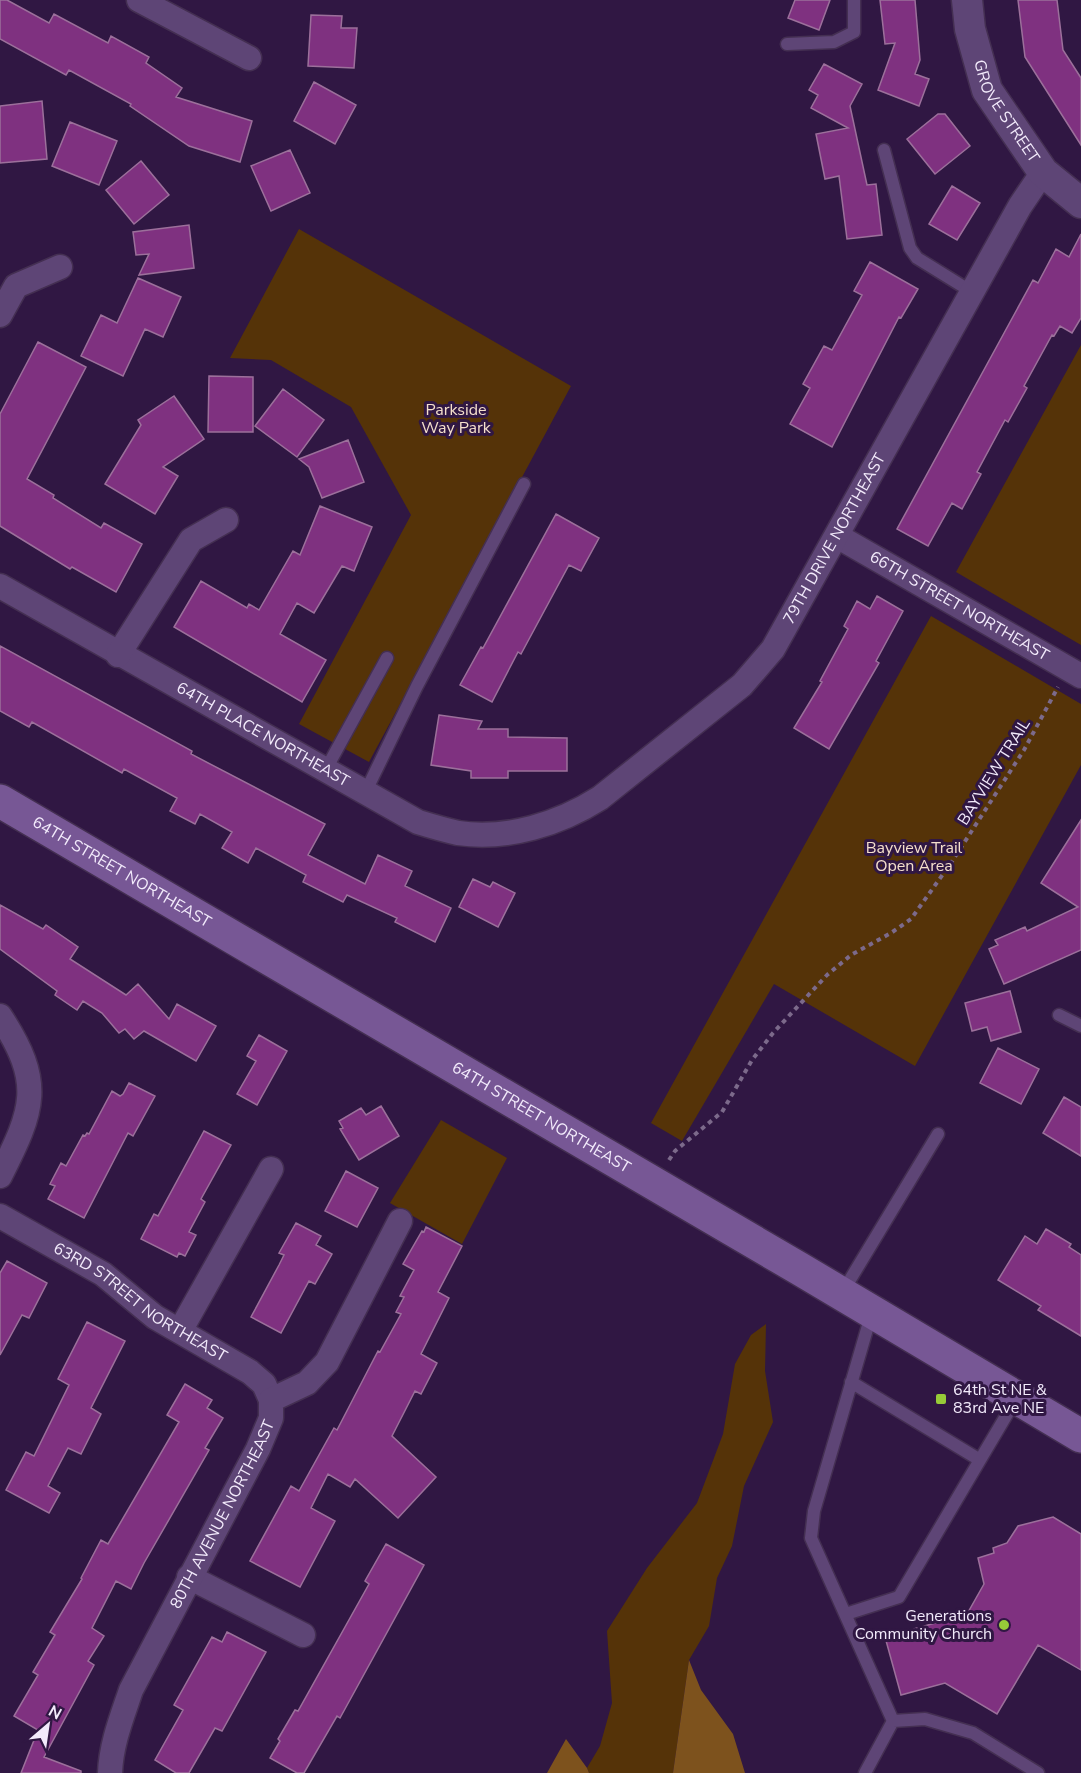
<svg xmlns="http://www.w3.org/2000/svg" width="1081" height="1773" viewBox="0 0 1081 1773" font-family="'Nunito Sans',sans-serif">
  <style>
    .green { fill: #553308 }
    .forest { fill: #7d521d }
    .building { fill: #7f3180; stroke: #9c709b; stroke-width: 1.5 }
    .lines { fill: none; stroke-linecap: round; stroke-linejoin: round }
    .service-casing { stroke: #442f52; stroke-width: 15 }
    .minor-casing { stroke: #442f52; stroke-width: 27 }
    .tertiary-casing { stroke: #442f52; stroke-width: 33 }
    .secondary-casing { stroke: #442f52; stroke-width: 36 }
    .path { stroke: #7c6a8b; stroke-width: 4; stroke-dasharray: 4.5 4.5; stroke-linecap: butt }
    .service { stroke: #5e4576; stroke-width: 12 }
    .minor { stroke: #5e4576; stroke-width: 24 }
    .tertiary { stroke: #5e4576; stroke-width: 30 }
    .secondary { stroke: #775795; stroke-width: 33 }
    .poi-dot { fill: #97cc38; stroke: #301743; stroke-width: 2 }
    .labels { text-anchor: middle; dominant-baseline: central; stroke-width: 6; stroke-linejoin: round; paint-order: stroke }
    .street-label { font-size: 16px; fill: #f2eafb; stroke: #301743 }
    .park-label { font-size: 16px; fill: #f5e0cc; stroke: #301743 }
    .poi-label { font-size: 16px; fill: #f2eafb; stroke: #301743; text-anchor: start }
  </style>
  <rect width="100%" height="100%" fill="#301743"/>
  <path class="green" d="M299 229 571 386 369 762 299 724 411 515 351 407 271 360 230 358Z
    M1081 345V645L956 572Z
    M931 616 1081 704V765L915 1066 774 984 682 1141 651 1123Z
    M441 1120 507 1158 462 1244 390 1203Z
    M766 1324 765 1371 773 1422 744 1486 732 1546 717 1578 709 1626 689 1660 673 1773H589L587 1768 600 1746 612 1703 607 1631 647 1568 697 1503 723 1434 735 1364 751 1335Z"/>
  <path class="forest" d="M689 1660 701 1690 733 1734 745 1773H673Z
    M566 1739 587 1768 589 1773H547Z"/>
  <path class="building" d="M0 0H7L49 23 54 14 108 43 111 36 149 57 146 63 182 88 176 97 252 121 240 162 189 146 130 106 131 104 69 70 66 75 0 39Z
    M795 0H830L819 30 788 18Z
    M880 0H915L920 60 915 74 929 79 919 106 878 90 895 43 885 44Z
    M1018 0H1057L1063 50 1081 78V145L1025 57Z
    M311 15 342 16 341 28H357L354 68 308 66Z
    M824 64 862 84 850 106 867 185 876 184 882 235 847 239 839 176 825 179 816 134 848 128 811 108 818 95 809 90Z
    M314 82 356 105 335 144 294 121Z
    M42 101 47 159 0 163V106Z
    M938 114H945L970 146 935 174 907 139Z
    M70 122 117 141 99 185 52 166Z
    M290 150 310 193 271 211 251 166Z
    M141 161 169 195 134 224 106 190Z
    M952 186 980 203 957 240 929 224Z
    M189 225 194 268 139 275 149 254 136 255 133 232Z
    M1081 234V318L1072 333 1060 326 1054 336 1052 335 1024 386 1027 388 1008 422 1005 420 977 472 981 474 962 509 952 503 928 546 897 529 1033 280 1038 283 1056 249 1069 257Z
    M870 262 918 289 901 318 899 317 832 447 790 424 810 388 803 384 824 346 832 350 862 295 854 291Z
    M138 278 181 297 163 337 145 329 123 376 81 356 101 315 117 323Z
    M38 342 86 367 27 479 54 495 53 498 101 528 104 523 142 544 116 592 72 567 70 569 0 526V414Z
    M209 376 253 377V432H208Z
    M283 389 324 420 297 457 255 426Z
    M174 396 204 439 163 467 178 476 155 514 105 484 141 425 138 420Z
    M348 440 364 482 322 498 309 467 299 459Z
    M320 506 372 527 354 571 342 566 314 613 297 603 280 634 326 660 302 702 174 627 201 581 247 608 249 604 259 610 293 551 300 555Z
    M556 514 599 538 581 571 569 565 521 654 518 652 492 702 460 685 481 647 483 648Z
    M877 596 903 611 876 661 879 663 829 749 794 728 822 682 820 681 848 629 844 626 857 601 870 609Z
    M0 646 192 751 191 754 325 824 308 855 365 884 378 855 412 871 405 886 451 908 435 942 395 922 397 918 347 895 343 902 303 882 306 875 256 848 248 863 222 848 232 832 200 814 195 824 170 811 177 798 124 769 122 773 32 722 29 727 0 711Z
    M439 715 482 721 478 729H508V737L567 738V771H508V778H471V771L431 765Z
    M1081 820V950L1004 984 989 949 998 945 995 940 1025 927 1027 931 1078 907 1041 883Z
    M473 879 490 887 493 882 515 893 498 927 459 907Z
    M0 905 43 929 46 925 78 947 70 959 126 995 138 984 169 1019 177 1004 216 1026 196 1061 144 1031 134 1039 125 1029 119 1033 102 1013 83 1001 77 1010 55 995 57 991 0 949Z
    M1010 991 1021 1032 991 1041 987 1027 972 1031 965 1003Z
    M259 1035 287 1051 257 1105 237 1094 256 1061 247 1056Z
    M998 1048 1039 1069 1021 1104 980 1083Z
    M129 1083 155 1096 133 1136 128 1133 84 1218 48 1199 55 1186 50 1184 61 1163 66 1166 83 1135 85 1136 87 1133 89 1134 112 1091 120 1096 123 1094Z
    M1064 1097 1081 1107V1156L1043 1133Z
    M381 1106 399 1136 359 1160 340 1129 343 1128 339 1121 361 1108 366 1115Z
    M204 1131 231 1145 201 1199 205 1202 189 1232 196 1235 185 1256 179 1253 177 1257 141 1239 154 1214 158 1216Z
    M346 1171 378 1188 357 1227 325 1211Z
    M296 1223 321 1236 316 1245 332 1254 315 1284 309 1281 281 1333 251 1317 279 1265 284 1255 279 1253Z
    M426 1227 462 1246 438 1292 449 1298 421 1354 437 1363 421 1394 415 1391 392 1436 436 1477 398 1518 355 1479 350 1487 328 1474 311 1508 335 1521 300 1587 250 1561 291 1486 299 1491 334 1428 337 1430 366 1374 378 1351 380 1352 401 1314 396 1312 404 1297 400 1296 414 1270 403 1264 422 1231 424 1232Z
    M1046 1229 1071 1244 1069 1247 1081 1255V1336L1038 1310 1041 1306 998 1280 1025 1236 1037 1244Z
    M7 1261 47 1283 29 1318 22 1315 0 1355V1273Z
    M87 1322 125 1341 91 1408 101 1414 81 1454 68 1448 48 1486 60 1493 49 1513 6 1490 26 1452 34 1456 69 1385 58 1379Z
    M185 1384 212 1400 207 1408 223 1418 205 1448 209 1450 144 1563 131 1589 116 1581 92 1628 104 1636 88 1661 94 1665 44 1757 81 1771V1773H21L38 1730 14 1716 38 1675 33 1672 55 1635 50 1632 82 1579 81 1578 101 1540 108 1544 179 1422 167 1415Z
    M1053 1517 1081 1534V1670L1038 1645 997 1714 945 1683 901 1695 885 1637 967 1614 984 1584 978 1558 994 1553 993 1548 1007 1543 1018 1526Z
    M386 1544 424 1565 340 1718 337 1716 304 1773H297L270 1758 280 1741 278 1739 295 1710 298 1711 369 1584 365 1581Z
    M227 1632 266 1652 222 1731 215 1728 189 1773H176L155 1760 183 1710 174 1705 212 1637 222 1642Z"/>
  <g class="lines">
    <defs>
      <path id="service" d="M787 44 834 42 854 32V0
        M884 150 910 248 917 258 972 292
        M325 771 387 658
        M365 793 417 686 524 484
        M1059 1015 1081 1026
        M842 1293 938 1134
        M851 1382 980 1460
        M846 1614 899 1597 1016 1399
        M893 1721 925 1719 973 1733 1038 1773
        M865 1773 893 1721 811 1538 814 1511 872 1312"/>
      <g id="minor">
        <path d="M139 0 249 58"/>
        <path d="M0 315 16 286 60 267"/>
        <path id="s1" d="M837 536 1081 676"/>
        <path id="s2" d="M0 586 418 822C431 826 445 830 458 833 508 840 559 824 600 798L742 685 773 649 1020 206 1043 172"/>
        <path d="M118 655 191 540 226 520"/>
        <path d="M0 1016C44 1083 34 1109 0 1176"/>
        <path id="s3" d="M0 1216 103 1274 155 1317 250 1372 264 1384 271 1400"/>
        <path d="M180 1331 271 1169"/>
        <path d="M189 1577 303 1635"/>
        <path id="s4" d="M110 1773C111 1744 122 1717 131 1690L258 1449 271 1418V1400L307 1383 327 1362 400 1221"/>
      </g>
      <g id="tertiary">
        <path id="s5" d="M967 0 970 29 987 90 1043 172 1081 203"/>
      </g>
      <g id="secondary">
        <path id="s6" d="M0 801 800 1269 1081 1436"/>
      </g>
    </defs>
    <use href="#service" class="service-casing"/>
    <use href="#minor" class="minor-casing"/>
    <use href="#tertiary" class="tertiary-casing"/>
    <use href="#secondary" class="secondary-casing"/>
    <path class="path" d="M669 1160 675 1151 722 1112 752 1060 773 1033 827 975 851 955 891 933 911 919 951 863 1024 750 1058 687"/>
    <use href="#service" class="service"/>
    <use href="#minor" class="minor"/>
    <use href="#tertiary" class="tertiary"/>
    <use href="#secondary" class="secondary"/>
  </g>
  <g class="poi-dot">
    <rect x="935" y="1393" width="12" height="12" rx="3"/>
    <circle cx="1004" cy="1625" r="6"/>
  </g>
  <g class="labels">
    <g class="street-label">
      <text stroke="none"><textPath href="#s5" startOffset="120">GROVE STREET</textPath></text>
      <text stroke="none"><textPath href="#s2" startOffset="1026">79TH DRIVE NORTHEAST</textPath></text>
      <text stroke="none"><textPath href="#s1" startOffset="141">66TH STREET NORTHEAST</textPath></text>
      <text stroke="none"><textPath href="#s2" startOffset="302">64TH PLACE NORTHEAST</textPath></text>
      <text transform="translate(994 772) rotate(-58)">BAYVIEW TRAIL</text>
      <text stroke="none"><textPath href="#s6" startOffset="141">64TH STREET NORTHEAST</textPath></text>
      <text stroke="none"><textPath href="#s6" startOffset="627">64TH STREET NORTHEAST</textPath></text>
      <text stroke="none"><textPath href="#s3" startOffset="165">63RD STREET NORTHEAST</textPath></text>
      <text stroke="none"><textPath href="#s4" startOffset="284">80TH AVENUE NORTHEAST</textPath></text>
    </g>
    <g class="park-label">
      <text x="456" y="410">Parkside<tspan x="456" dy="18">Way Park</tspan></text>
      <text x="914" y="848">Bayview Trail<tspan x="914" dy="18">Open Area</tspan></text>
    </g>
    <g class="poi-label">
      <text x="953" y="1390">64th St NE &amp;<tspan x="953" dy="18">83rd Ave NE</tspan></text>
      <text x="992" y="1616" text-anchor="end">Generations<tspan x="992" dy="18">Community Church</tspan></text>
    </g>
  </g>
  <g transform="translate(48 1725) rotate(29)" stroke="#301743" stroke-width="4.5" paint-order="stroke">
  <path d="M0-4.5L10 22L0 15L-10 22Z" fill="#f2eafb"/>
  <text y="-9" font-size="16" font-weight="bold" text-anchor="middle" fill="#f2eafb">N</text>
  </g>
</svg>
